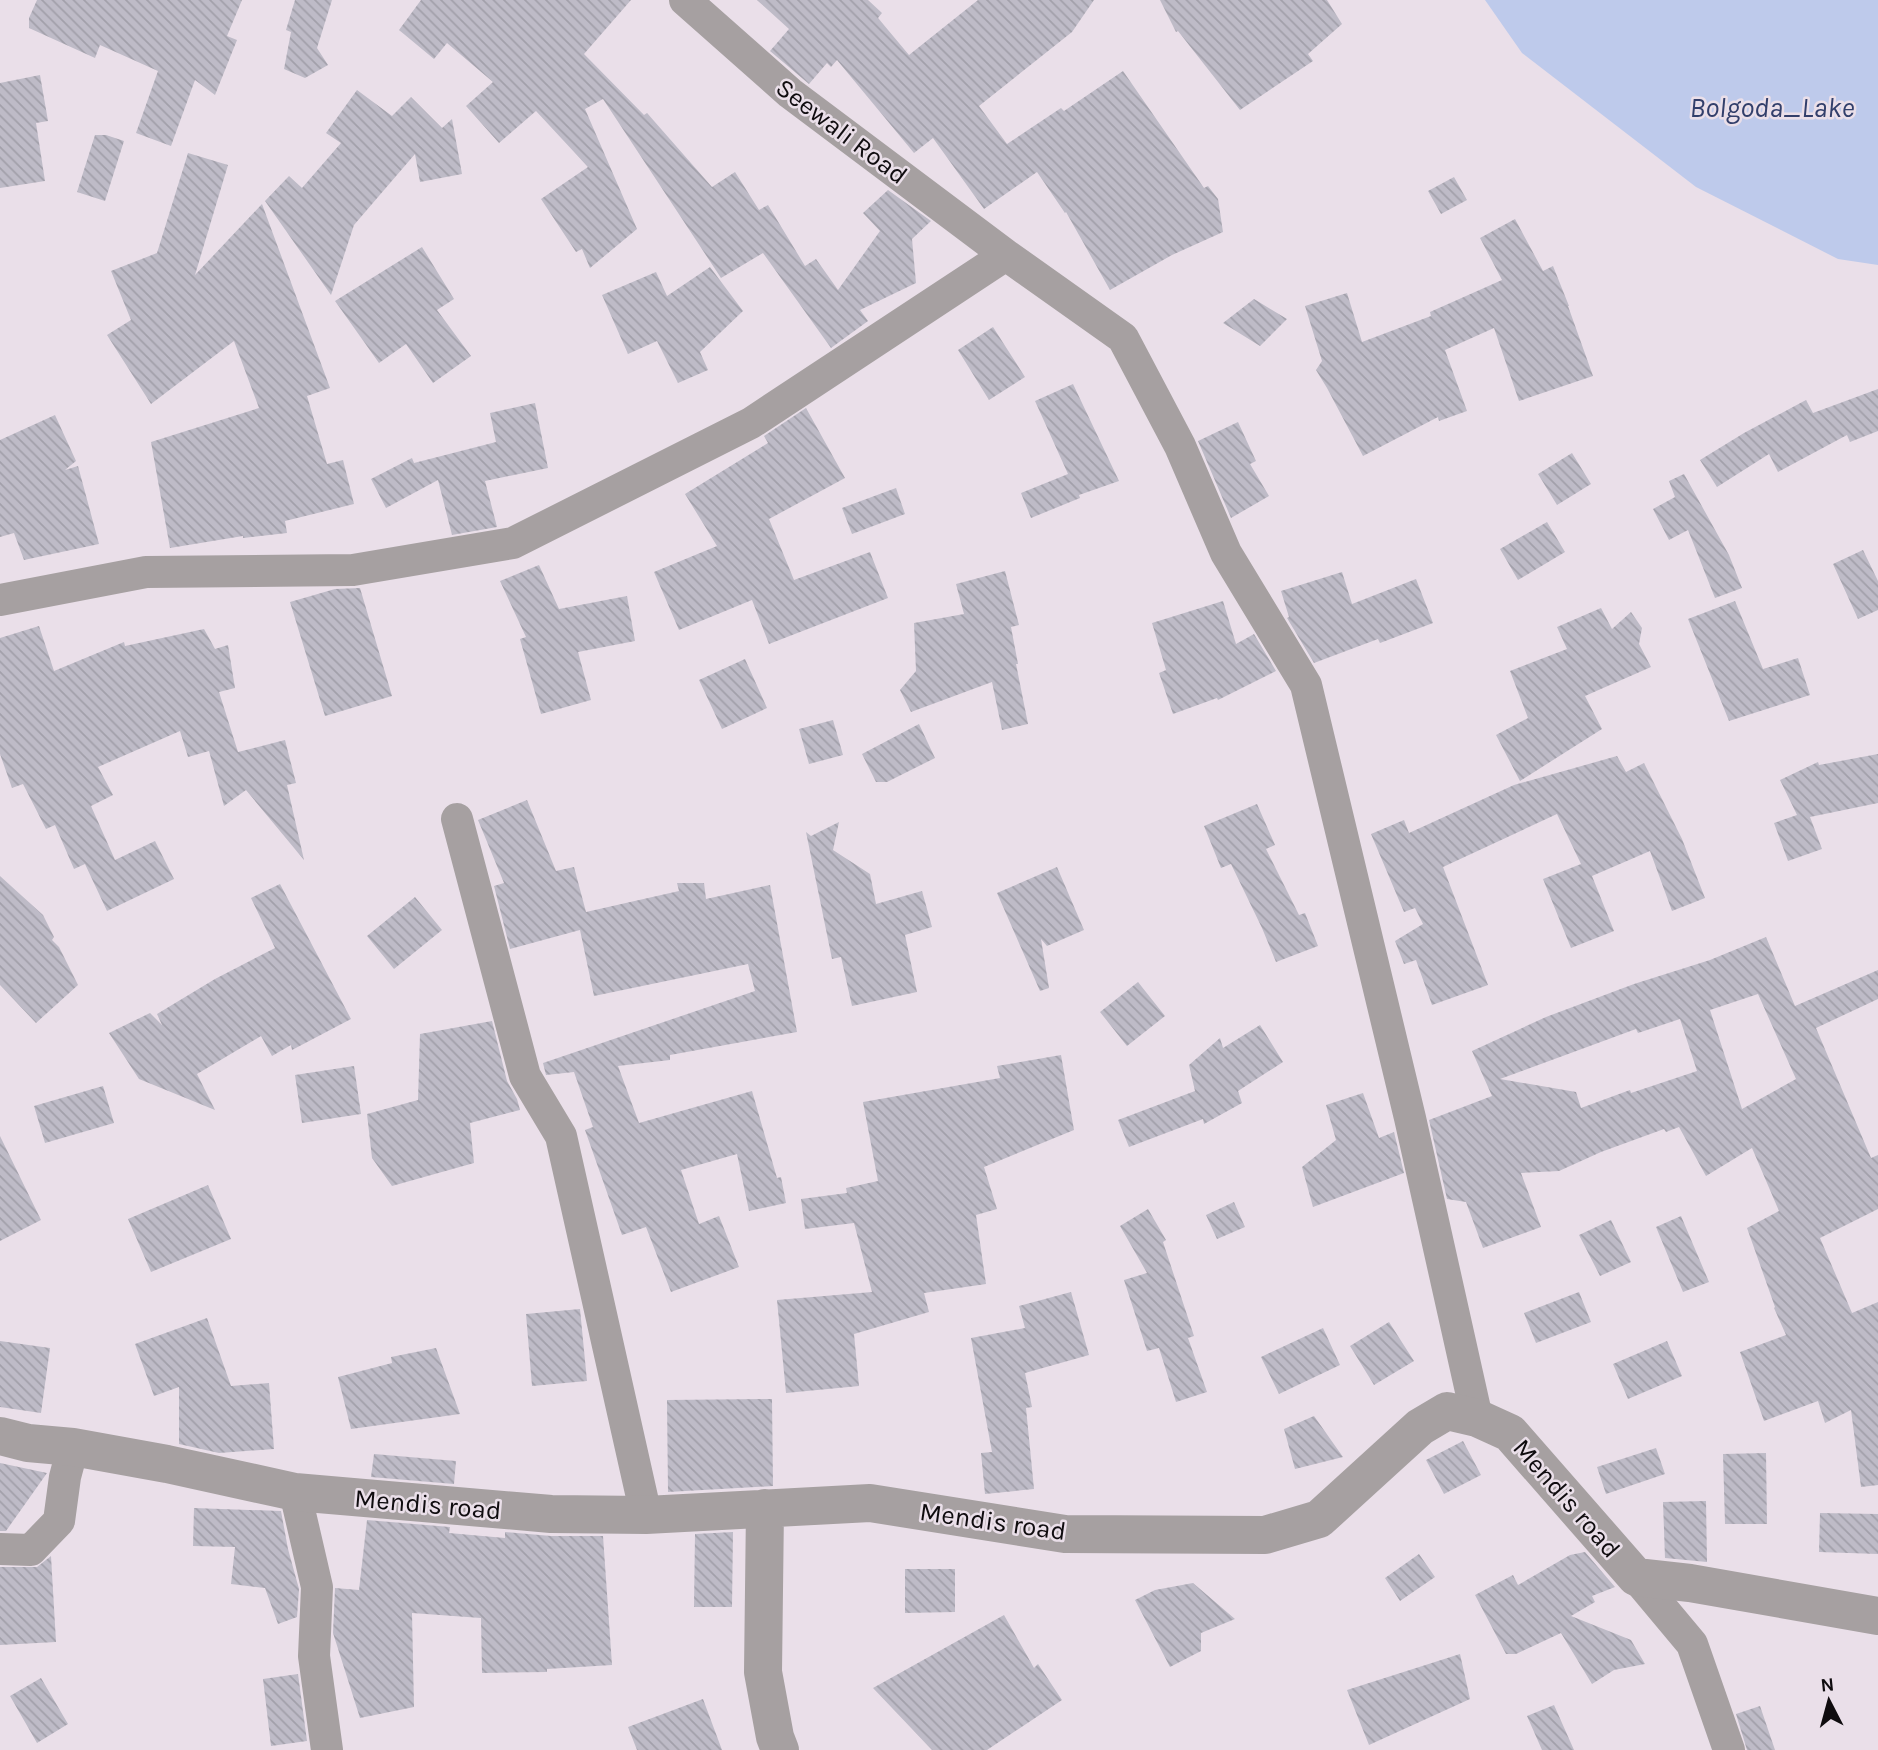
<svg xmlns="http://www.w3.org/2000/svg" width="1878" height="1750" font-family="Karla,sans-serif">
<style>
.water{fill:#becaeb}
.building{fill:url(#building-back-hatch);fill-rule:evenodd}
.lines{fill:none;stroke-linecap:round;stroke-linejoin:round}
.minor{stroke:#a6a0a1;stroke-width:32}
.tertiary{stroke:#a6a0a1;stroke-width:38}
.labels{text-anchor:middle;stroke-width:5;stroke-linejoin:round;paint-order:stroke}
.street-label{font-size:26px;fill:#0f0c0f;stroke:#eadfe9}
.water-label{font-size:28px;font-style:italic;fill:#323f6b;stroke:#eadfe9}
</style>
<defs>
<pattern id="building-back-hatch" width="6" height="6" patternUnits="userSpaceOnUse" patternTransform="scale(1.75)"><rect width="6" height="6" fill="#bebbc7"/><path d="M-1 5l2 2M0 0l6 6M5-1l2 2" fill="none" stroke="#a2a0aa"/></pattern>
</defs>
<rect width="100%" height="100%" fill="#eadfe9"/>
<path class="water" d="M1485,0H1878V265L1838,259L1696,187L1522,53Z"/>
<path class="building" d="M37,0H242L227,36L237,40L215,95L195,80L171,146L136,133L158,71L100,45L95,58L29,28V18Z
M295,0H332L317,48L328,65L305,78L284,69L291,32L286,30Z
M421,0H631L584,54L644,115L647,113L712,187L735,172L759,210L768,205L805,266L816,259L838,290L880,231L863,213L888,190L931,221L912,239L916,283L860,310L868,321L831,348L763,253L721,278L603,99L585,109L637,229L590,268L582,249L576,252L541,199L588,167L536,111L499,143L466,106L493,82L447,43L434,59L399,30Z
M757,0H868L882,13L878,18L909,55L978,0H1094L1072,32L979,106L1007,144L1061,108L1064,111L1123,71L1204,188L1208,186L1218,199L1223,232L1172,255L1110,290L1066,212L1065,213L1037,172L984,209L933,138L914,153L837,60L831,67L827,63L809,84L770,51L789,29Z
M1160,0H1327L1342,24L1308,54L1313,61L1240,110L1178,31L1176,32Z
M40,75L48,121L36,123L45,181L0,188V83Z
M357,90L392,116L411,97L442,128L452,119L462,174L420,182L415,154L354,225L331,295L265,201L289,176L302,188L341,143L326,133Z
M95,135H106L124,141L105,201L77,192Z
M188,153L228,165L195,275L262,204L330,388L307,396L327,464L343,460L354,504L285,521L287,533L243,538V536L170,548L151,442L259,408L234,341L151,404L107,335L131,320L111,271L157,253Z
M1454,177L1467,200L1441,214L1428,191Z
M1515,219L1543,271L1553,266L1569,306H1568L1593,376L1519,401L1494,328L1445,350L1467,411L1439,421L1438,417L1363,456L1327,388L1316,370L1322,361L1305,306L1347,293L1362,342L1431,316L1430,312L1502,280L1480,238Z
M422,247L454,299L437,310L471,356L433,383L406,344L379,363L335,301Z
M710,267L743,311L700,352L708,370L678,383L657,341L628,354L602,295L656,272L667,296Z
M1254,299L1287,319L1260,346L1223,323Z
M993,327L1025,377L989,400L958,350Z
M1073,384L1119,481L1079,495L1080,498L1031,518L1021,493L1068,474L1035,401Z
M1878,389V431L1850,442L1847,435L1778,472L1769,454L1717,487L1700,460L1744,433L1806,400L1813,413Z
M535,403L548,468L485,481L497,527L452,535L438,480L386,508L371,479L412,458L414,463L496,442L490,413Z
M806,408L845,478L769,519L794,580L870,552L888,598L769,644L752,600L679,630L654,572L717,546L685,494L768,443L764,436Z
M55,415L76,461L65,470L78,466L99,544L24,560L14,533L0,537V440Z
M1238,422L1256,461L1250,464L1269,496L1231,518L1198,441Z
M1572,453L1591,484L1557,505L1538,474Z
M1684,474L1729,555L1742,588L1715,598L1688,530L1669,540L1653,509L1675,497L1669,481Z
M896,488L905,514L852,534L842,508Z
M1547,522L1565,552L1518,580L1500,549Z
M1863,550L1878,581V610L1858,619L1833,564Z
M539,565L559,609L627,596L635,641L578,652L591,700L541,714L520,639L526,637L500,581Z
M1005,571L1019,625L1011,627L1018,664H1016L1028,724L1002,730L992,682L911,712L900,690L916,671L914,623L964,614L956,584Z
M1342,572L1352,604L1416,579L1433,623L1380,643L1378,639L1314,663L1287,618L1289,617L1281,591Z
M360,588L392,696L325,716L290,602L335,589Z
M1223,601L1236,644L1254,634L1276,671L1218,700L1217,698L1173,714L1159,673L1166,670L1152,623Z
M1735,601L1763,669L1798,658L1810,695L1729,721L1688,619Z
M1601,608L1612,629L1631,612L1642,628L1639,644L1651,667L1585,696L1602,729L1520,781L1496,735L1528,718L1510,671L1567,649L1557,627Z
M39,626L54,671L124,642L125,646L204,629L215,649L228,645L235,688L219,692L238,752L285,740L296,783L287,785L304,860L246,790L224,806L209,751L188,757L180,731L98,767L113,795L91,806L115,860L155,841L174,879L107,911L85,864L74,869L55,825L46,829L23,784L12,788L0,754V638Z
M745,659L767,708L722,729L699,680Z
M833,720L843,755L809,764L799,729Z
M919,724L935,758L887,782H876L862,754Z
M1878,754V803L1810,817L1822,849L1788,861L1774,823L1797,815L1780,780L1818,762L1819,765Z
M1617,756L1626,772L1644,763L1682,839L1705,898L1672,911L1650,851L1592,876L1614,931L1571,948L1543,879L1581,864L1557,814L1443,867L1488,985L1432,1005L1416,960L1404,964L1395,941L1423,924L1415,908L1404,912L1371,834L1404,820L1409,833L1514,785Z
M527,800L556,871L574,867L586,912L679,891L677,883H704L706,899L770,885L797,1032L670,1055V1060L618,1066L639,1123L752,1091L777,1178L781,1177L786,1203L749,1211L737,1154L681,1170L699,1224L719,1216L739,1267L671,1292L646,1227L622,1235L585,1130L593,1127L574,1072L546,1075L543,1063L755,991L748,964L594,996L580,930L510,949L494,886L504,883L478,820Z
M1257,804L1275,845L1266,849L1299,915L1305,913L1318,946L1276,962L1262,928L1231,864L1221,868L1204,826Z
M839,822L833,850L870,874L876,904L922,891L932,927L905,935L917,992L852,1006L841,957L832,959L806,832L811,836Z
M1057,867L1084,930L1047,946L1041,939L1049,988L1040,991L997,893Z
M0,876L43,915L54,937L52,940L59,947L78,985L36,1023L0,985Z
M280,884L351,1019L292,1050L291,1045L272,1056L261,1036L197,1074L215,1110L139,1079L109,1033L150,1013L162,1025L157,1014L215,979L275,948L251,898Z
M415,897L442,930L394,969L367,936Z
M1766,937L1795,1006L1878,970V999L1816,1028L1871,1158L1878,1155V1209L1820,1238L1852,1313L1878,1302V1485L1861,1487L1851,1410L1825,1423L1818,1401L1764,1421L1740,1352L1786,1335L1774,1308L1775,1307L1747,1228L1779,1211L1752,1148L1706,1176L1679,1127L1666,1132L1664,1129L1601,1152L1559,1171L1521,1173L1541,1227L1483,1248L1466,1202L1447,1199L1429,1120L1492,1096L1472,1051L1546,1017L1634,984L1710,960ZM1758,994L1796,1079L1742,1109L1710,1010ZM1680,1019L1697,1071L1631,1093L1630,1090L1581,1108L1576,1092L1500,1079L1636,1029L1638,1033Z
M1138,982L1165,1016L1127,1046L1100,1012Z
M492,1021L507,1081L517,1099L520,1110L470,1123L474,1163L392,1186L372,1158L367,1114L418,1100L420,1034Z
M1260,1025L1283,1062L1238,1091L1242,1103L1204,1124L1203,1119L1129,1147L1118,1120L1195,1091L1189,1065L1220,1038L1223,1048Z
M1061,1055L1074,1130L984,1167L997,1209L976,1215L986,1284L924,1293L929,1312L854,1334L859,1386L786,1393L777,1300L872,1292L854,1223L805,1229L801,1199L847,1193L846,1188L878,1181L863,1102L1000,1078L997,1066Z
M354,1066L361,1114L302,1123L295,1075Z
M103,1086L114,1123L45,1143L34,1106Z
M1363,1093L1379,1138L1394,1132L1404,1173L1313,1207L1302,1167L1336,1140L1326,1105Z
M0,1136L41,1220L0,1241Z
M208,1185L231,1239L151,1272L128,1219Z
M1234,1202L1245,1227L1217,1239L1206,1215Z
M1148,1209L1166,1240L1163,1242L1194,1336L1188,1338L1207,1392L1176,1402L1159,1348L1147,1351L1124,1280L1147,1273L1120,1226Z
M1681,1216L1709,1282L1683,1292L1656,1227Z
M1611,1220L1631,1262L1600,1276L1579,1235Z
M1071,1292L1089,1355L1025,1373L1032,1407L1026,1408L1034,1489L985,1494L981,1453L992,1452L971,1338L1025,1328L1019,1306Z
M1579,1292L1591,1322L1536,1343L1524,1313Z
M580,1309L587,1381L532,1386L526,1314Z
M207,1318L231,1386L269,1383L274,1449L219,1453L179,1444V1387L154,1396L135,1344Z
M1389,1322L1414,1361L1374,1385L1350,1346Z
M1323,1328L1340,1365L1279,1394L1261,1357Z
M0,1341L50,1348L41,1413L0,1407Z
M1667,1341L1682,1376L1628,1399L1613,1364Z
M436,1348L460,1414L351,1429L338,1377L392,1363L391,1357Z
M772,1399L773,1486L668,1492L667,1400Z
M1314,1416L1343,1457L1295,1469L1284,1429Z
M1463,1441L1481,1475L1444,1494L1426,1460Z
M1656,1448L1665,1474L1606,1494L1597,1467Z
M1766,1453L1767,1524H1725L1723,1454Z
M374,1454L456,1461L454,1484L371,1477Z
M0,1463L47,1473L6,1531H0Z
M1706,1501L1707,1562L1665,1558L1663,1502Z
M194,1508L281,1511L288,1549L299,1589L297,1617L278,1624L265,1588L231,1584L235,1547L193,1546Z
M1820,1513L1878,1514V1554L1819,1552Z
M367,1520L450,1527L449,1533L505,1538V1532L551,1536H603L612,1665L547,1669V1672L482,1673L481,1618L412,1613L414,1707L360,1718L333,1633L335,1588L359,1590Z
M733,1532L732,1607H694L695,1534Z
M1585,1552L1615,1587L1592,1596L1595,1602L1571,1616L1631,1640L1645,1664L1614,1670L1592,1684L1561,1633L1516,1654H1506L1475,1595L1513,1575L1518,1585L1570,1555Z
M1419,1554L1435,1577L1400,1601L1385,1578Z
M51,1556L56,1642L0,1645V1567H37Z
M905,1569H955V1612L905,1613Z
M1193,1583L1235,1619L1201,1633V1651L1170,1667L1135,1600L1155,1590Z
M1004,1615L1034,1668L1038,1664L1062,1700L987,1750H932L873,1688Z
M1460,1654L1470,1699L1369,1745L1347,1690Z
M298,1674L307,1741L271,1746L263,1679Z
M41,1678L68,1724L37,1743L10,1696Z
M703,1699L722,1750H637L628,1727Z
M1554,1705L1574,1750H1542L1527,1716Z
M1760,1706L1775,1750H1747L1736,1714Z"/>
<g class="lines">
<path class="minor" d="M685,0L790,93L1006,255
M0,600L146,572L353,570L513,543L751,423L1006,255L1123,338L1180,446L1226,553L1306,685L1410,1118L1477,1418
M457,819L525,1076L561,1136L646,1515
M295,1492L317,1587L314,1656L327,1750
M0,1549L31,1550L59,1521L65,1477L73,1447
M1636,1577L1692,1644L1729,1750"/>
<path class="tertiary" d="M0,1436L28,1443L73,1447L167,1464L295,1492L551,1514L646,1515L870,1503L1065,1534L1265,1535L1319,1519L1420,1427L1447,1411L1477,1418L1510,1433L1636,1577L1690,1583L1878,1616
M765,1508L763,1672L775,1737L780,1750"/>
</g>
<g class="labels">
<g class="street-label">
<text transform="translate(842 131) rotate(37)" y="9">Seewali Road</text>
<text transform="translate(1567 1498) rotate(49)" y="9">Mendis road</text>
<text transform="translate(428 1504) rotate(5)" y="9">Mendis road</text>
<text transform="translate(993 1521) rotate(8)" y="9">Mendis road</text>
</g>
<g class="water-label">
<text x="1772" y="117">Bolgoda_Lake</text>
</g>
</g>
<g transform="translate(1829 1701) rotate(354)" stroke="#eadfe9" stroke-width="5" paint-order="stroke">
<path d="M0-5L12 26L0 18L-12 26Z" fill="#0f0c0f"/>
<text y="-10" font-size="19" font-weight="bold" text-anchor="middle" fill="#0f0c0f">N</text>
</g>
</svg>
